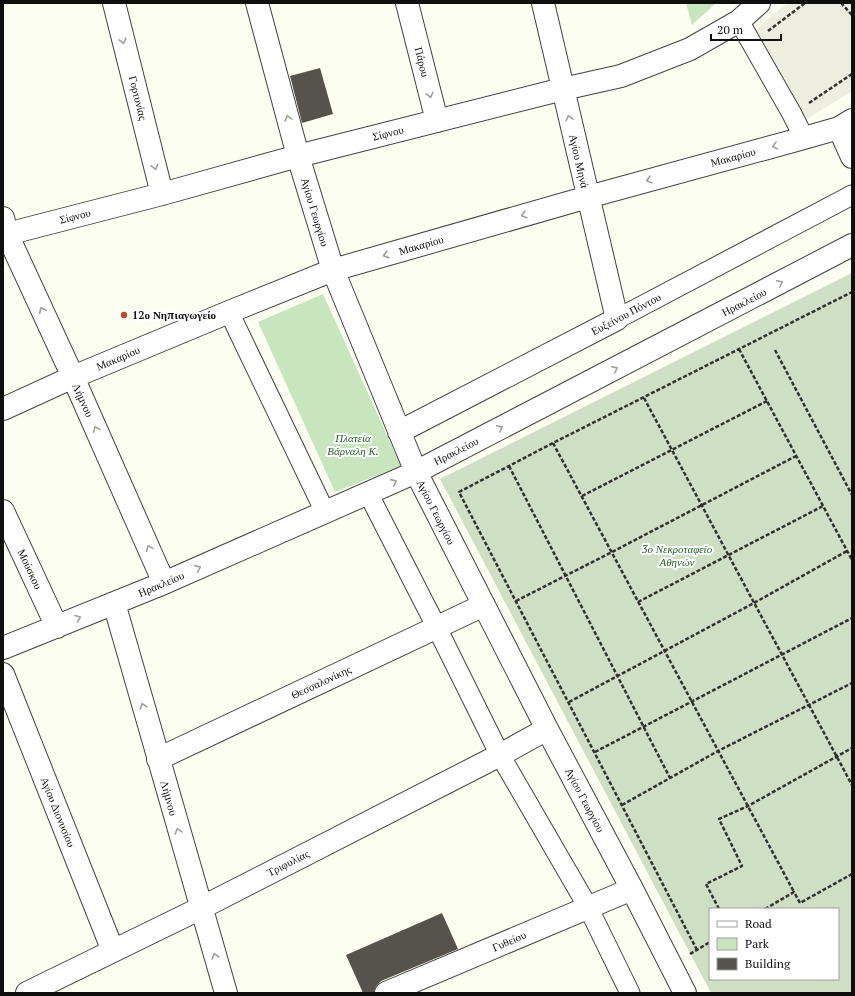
<svg xmlns="http://www.w3.org/2000/svg" width="855" height="996" font-family="'PT Serif',serif">
<style>
.green{fill:#c8e6be}
.cemetery{fill:#cfdfc4;fill-rule:evenodd}
.plaza{fill:#eeeee0}
.building{fill:#56534c}
.lines{fill:none;stroke-linecap:round;stroke-linejoin:round}
.pedestrian-casing{stroke:#424242;stroke-width:21}
.minor-casing{stroke:#424242;stroke-width:24}
.path{stroke:#313131;stroke-width:2.5;stroke-dasharray:4 2;stroke-linecap:butt}
.pedestrian{stroke:#fff;stroke-width:19}
.minor{stroke:#fff;stroke-width:22}
.oneway{stroke:#9f9f9f}
.poi-dot{fill:#b34d33;stroke:#fff;stroke-width:1.5}
.labels{text-anchor:middle;stroke-width:4;stroke-linejoin:round;paint-order:stroke}
.street-label{font-size:11px;fill:#0f0f0f;stroke:#fff}
.poi-label{font-size:11px;font-weight:bold;fill:#0f0f0f;stroke:#fff;text-anchor:start}
.park-label{font-size:11px;font-style:italic;fill:#256127;stroke:#fff}
</style>
<rect width="100%" height="100%" fill="#fdfef2"/>
<path class="green" d="M686,3H716L692,25Z
M323,294L401,466L335,492L258,322Z"/>
<path class="cemetery" d="M852,273V993H711L440,479ZM710,909H838V979H710Z"/>
<path class="plaza" d="M787,3H852V91L802,122L750,35Z"/>
<path class="building" d="M320,68L333,114L302,123L290,76Z
M442,913L458,949L381,981L376,986L374,992L363,993L346,955Z"/>
<g class="lines">
<g class="pedestrian-casing">
<path id="pedestrian" d="M739,21L792,114L804,138
M229,312L325,512
M617,319L852,195
M368,493L437,628L500,755L588,907L630,993"/>
</g>
<g class="minor-casing">
<path id="minor" d="M114,3L162,194
M257,3L298,156L333,270L416,472L547,729L632,889L685,993
M407,3L437,121
M839,128L852,157
M3,218L7,234L73,377L164,583
M3,235L162,194L298,156L563,89L621,76L690,49L739,21L759,3
M3,409L73,377L229,312L333,270L588,197L804,138L839,128L852,120
M399,432L617,319L543,3
M3,511L57,627
M114,603L226,993
M3,648L164,583L416,472L852,245
M3,674L113,951
M158,759L484,605
M27,993L201,908L500,755L547,729
M386,993L632,889"/>
</g>
<path class="path" d="M841,3L852,15
M768,31L805,3
M809,103L852,74
M739,349L852,560
M775,350L852,495
M644,398L852,785
M553,443L794,892
M509,466L670,778
M582,496L767,401
M516,601L612,552L796,456
M638,602L823,506
M569,702L754,603L847,551
M595,752L852,618
M622,805L718,751L852,683
M719,909L706,884L742,866L719,819L748,806L852,748
M765,909L794,892L800,903L852,874
M697,950L459,492L553,443L852,292
M690,954L710,942"/>
<use href="#pedestrian" class="pedestrian"/>
<use href="#minor" class="minor"/>
</g>
<defs><path id="oneway-chevron" d="M-2-3.5L2.5 0L-2 3.5" fill="none" stroke-width="1.6" stroke-linecap="round" stroke-linejoin="round"/></defs>
<g class="oneway">
<use href="#oneway-chevron" transform="translate(123 41) rotate(76)"/>
<use href="#oneway-chevron" transform="translate(430 95) rotate(76)"/>
<use href="#oneway-chevron" transform="translate(288 118) rotate(-105)"/>
<use href="#oneway-chevron" transform="translate(569 118) rotate(-103)"/>
<use href="#oneway-chevron" transform="translate(775 146) rotate(165)"/>
<use href="#oneway-chevron" transform="translate(155 167) rotate(76)"/>
<use href="#oneway-chevron" transform="translate(649 180) rotate(165)"/>
<use href="#oneway-chevron" transform="translate(524 215) rotate(164)"/>
<use href="#oneway-chevron" transform="translate(386 255) rotate(164)"/>
<use href="#oneway-chevron" transform="translate(780 283) rotate(-27)"/>
<use href="#oneway-chevron" transform="translate(42 310) rotate(-115)"/>
<use href="#oneway-chevron" transform="translate(615 369) rotate(-27)"/>
<use href="#oneway-chevron" transform="translate(500 428) rotate(-27)"/>
<use href="#oneway-chevron" transform="translate(96 429) rotate(-114)"/>
<use href="#oneway-chevron" transform="translate(394 482) rotate(-24)"/>
<use href="#oneway-chevron" transform="translate(149 548) rotate(-114)"/>
<use href="#oneway-chevron" transform="translate(198 568) rotate(-24)"/>
<use href="#oneway-chevron" transform="translate(78 618) rotate(-22)"/>
<use href="#oneway-chevron" transform="translate(143 706) rotate(-106)"/>
<use href="#oneway-chevron" transform="translate(178 831) rotate(-106)"/>
<use href="#oneway-chevron" transform="translate(215 956) rotate(-106)"/>
</g>
<circle class="poi-dot" cx="124" cy="315" r="4"/>
<g class="labels">
<g class="street-label">
<text transform="translate(422 62) rotate(76)" y="4">Πάρου</text>
<text transform="translate(138 98) rotate(76)" y="4">Γορτυνίας</text>
<text transform="translate(388 133) rotate(-14)" y="4">Σίφνου</text>
<text transform="translate(733 157) rotate(-15)" y="4">Μακαρίου</text>
<text transform="translate(579 161) rotate(77)" y="4">Αγίου Μηνά</text>
<text transform="translate(315 212) rotate(73)" y="4">Αγίου Γεωργίου</text>
<text transform="translate(75 216) rotate(-14)" y="4">Σίφνου</text>
<text transform="translate(421 245) rotate(-16)" y="4">Μακαρίου</text>
<text transform="translate(744 302) rotate(-27)" y="4">Ηρακλείου</text>
<text transform="translate(626 314) rotate(-28)" y="4">Ευξείνου Πόντου</text>
<text transform="translate(118 358) rotate(-23)" y="4">Μακαρίου</text>
<text transform="translate(83 400) rotate(66)" y="4">Λήμνου</text>
<text transform="translate(456 451) rotate(-27)" y="4">Ηρακλείου</text>
<text transform="translate(436 512) rotate(63)" y="4">Αγίου Γεωργίου</text>
<text transform="translate(30 569) rotate(65)" y="4">Μούσκου</text>
<text transform="translate(161 584) rotate(-23)" y="4">Ηρακλείου</text>
<text transform="translate(321 682) rotate(-25)" y="4">Θεσσαλονίκης</text>
<text transform="translate(169 798) rotate(74)" y="4">Λήμνου</text>
<text transform="translate(585 800) rotate(62)" y="4">Αγίου Γεωργίου</text>
<text transform="translate(58 812) rotate(68)" y="4">Αγίου Διονυσίου</text>
<text transform="translate(288 863) rotate(-27)" y="4">Τριφυλίας</text>
<text transform="translate(509 941) rotate(-23)" y="4">Γυθείου</text>
</g>
<g class="poi-label">
<text x="132" y="319">12ο Νηπιαγωγείο</text>
</g>
<g class="park-label">
<text x="353" y="442">Πλατεία<tspan x="353" dy="13">Βάρναλη Κ.</tspan></text>
<text x="677" y="553">3ο Νεκροταφείο<tspan x="677" dy="13">Αθηνών</tspan></text>
</g>
</g>
<rect width="855" height="996" fill="none" stroke="#0f0f0f" stroke-width="8"/>
<rect x="709" y="908" width="130" height="72" fill="#ffffff" stroke="#9f9f9f"/>
<rect x="717" y="921" width="20" height="6" fill="#ffffff" stroke="#9f9f9f"/>
<text x="745" y="928" font-size="12" fill="#0f0f0f">Road</text>
<rect x="717" y="938" width="20" height="12" fill="#c8e6be" stroke="#9f9f9f"/>
<text x="745" y="948" font-size="12" fill="#0f0f0f">Park</text>
<rect x="717" y="958" width="20" height="12" fill="#56534c" stroke="#9f9f9f"/>
<text x="745" y="968" font-size="12" fill="#0f0f0f">Building</text>
<path d="M711 34v6h70v-6" fill="none" stroke="#0f0f0f" stroke-width="2"/>
<text x="717" y="34" font-size="12" fill="#0f0f0f" stroke="#ffffff" stroke-width="3" paint-order="stroke">20 m</text>
</svg>
